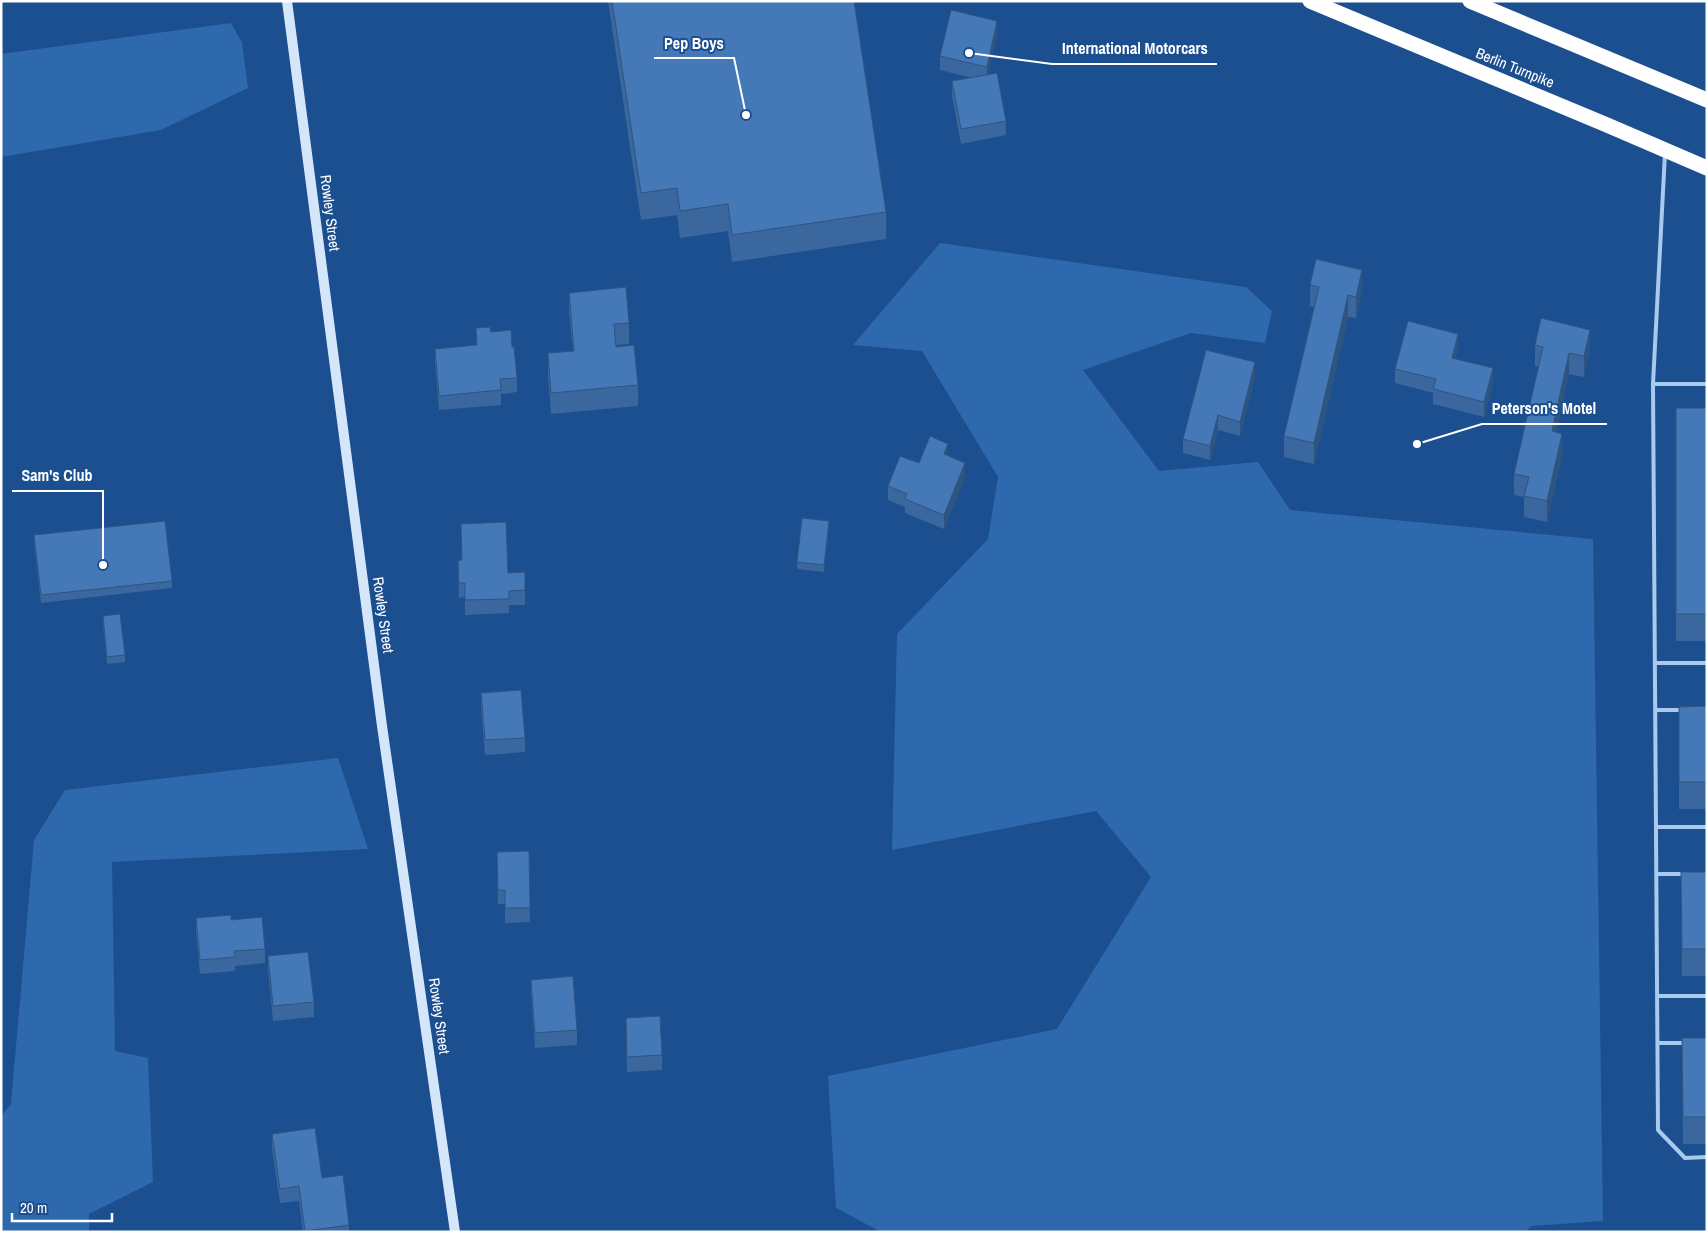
<svg xmlns="http://www.w3.org/2000/svg" width="1708" height="1233" font-family="'Archivo Narrow',sans-serif">
<style>
.green{fill:#2e69ad}
.lines{fill:none;stroke-linecap:round;stroke-linejoin:round}
.lane{stroke:#a9c9ee;stroke-width:4}
.secondary{stroke:#d6e6fa;stroke-width:10}
.highway{stroke:#fff;stroke-width:15}
.wall{fill:#3a679d}
.shaded-wall{fill:#305480}
.building{fill:#4478b7;stroke:#305480}
.labels{text-anchor:middle;stroke-width:4;stroke-linejoin:round;paint-order:stroke}
.street-label{font-size:15px;fill:#fff;stroke:#1b4f8f}
.leader{fill:none;stroke:#fff;stroke-width:2}
.callout-dot{fill:#fff;stroke:#1b4f8f;stroke-width:2}
.callout-label{font-size:16px;text-anchor:middle;font-weight:bold;fill:#fff;stroke:#1b4f8f;stroke-width:4;stroke-linejoin:round;paint-order:stroke}
</style>
<rect width="100%" height="100%" fill="#1b4f8f"/>
<path class="green" d="M231,23L242,43L248,88L161,130L1,157V54Z
M940,243L1246,287L1272,311L1265,343L1191,333L1083,370L1159,471L1258,462L1290,510L1593,539L1603,1221L1531,1226L1526,1232H881L836,1208L828,1076L1057,1029L1151,877L1096,811L892,850L897,634L988,539L998,477L922,351L853,345Z
M338,758L368,849L112,862L115,1051L148,1058L153,1182L89,1214V1232H1V1116L11,1104L34,840L65,790Z"/>
<g class="lines">
<path class="lane" d="M1653,384L1665,153
M1707,384H1653L1658,1130L1685,1158L1707,1157
M1656,663H1707
M1656,710H1682
M1657,827H1707
M1657,874H1685
M1658,996H1707
M1658,1043H1686"/>
<path class="secondary" d="M287,1L382,726L455,1232"/>
<path class="highway" d="M1310,1L1607,125L1707,168
M1470,1L1707,100"/>
</g>
<path class="wall" d="M608,1H854L886,212V239L732,262L728,231L680,238L677,215L641,220Z
M997,35L988,75L1006,121V135L961,144L952,96V81L972,78L940,70V56Z
M1310,285L1362,291L1356,318L1348,317L1314,464L1284,457V436L1314,307L1310,306Z
M569,293L629,323V344L616,345V347L638,385V406L551,414L548,374V353L573,351L569,314Z
M476,328L491,332L517,378V392L501,394V405L439,410L435,363V349L476,345Z
M1535,345L1590,351L1584,377L1569,374L1556,432L1562,455L1547,522L1524,517V497L1514,495V474L1539,367L1535,366Z
M1458,348L1455,358L1493,382L1484,417L1433,404V393L1395,383V369Z
M1255,377L1240,436L1218,430L1210,460L1183,453V439Z
M1676,408H1707V641H1676Z
M948,456L965,477L944,529L905,513V507L888,500V486L919,463Z
M461,524L525,590V605H509V613L465,615V597L459,598L458,575V561L462,560Z
M829,529L824,572L797,569V562Z
M34,535L172,581V588L41,603L34,543Z
M103,616L125,655V662L107,664L103,624Z
M481,693L525,738V752L485,755L481,707Z
M1707,706V809H1679V707Z
M529,851L530,922L505,923V904H498L497,866Z
M1681,872H1707V976H1682Z
M196,918L231,920L265,949V963L235,966V971L200,974L196,932Z
M268,956L314,1002V1017L273,1021L268,970Z
M531,980L577,1030V1045L535,1048L531,994Z
M626,1018L662,1055V1070L627,1072Z
M1682,1038H1707V1144H1683Z
M272,1134L349,1225V1232H303L299,1201L280,1203L272,1149Z"/>
<path class="shaded-wall" d="M997,21V35L987,81V67Z
M1362,270V291L1356,318V297Z
M1348,295V317L1314,464V443Z
M1590,330V351L1584,377V356Z
M1458,334V348L1452,372V358Z
M1569,353V374L1552,452V431Z
M1255,362V377L1240,436V422Z
M1493,368V382L1484,417V402Z
M1218,415V430L1210,460V446Z
M1562,434V455L1547,522V501Z
M948,444V458L944,454Z
M965,463V477L944,529V515Z
M829,521V529L824,572V565Z"/>
<path class="building" d="M612,1H854L886,212L732,235L728,204L680,211L677,188L641,193Z
M951,10L997,21L987,67L940,56Z
M997,73L1006,121L961,129L952,81Z
M1316,259L1362,270L1356,297L1348,295L1314,443L1284,436L1319,287L1310,285Z
M626,287L629,323L614,324L616,347L634,345L638,385L551,393L548,353L574,351L569,293Z
M1541,318L1590,330L1584,356L1569,353L1552,431L1562,434L1547,501L1524,496L1529,477L1514,474L1543,347L1535,345Z
M1408,321L1458,334L1452,358L1493,368L1484,402L1433,389L1436,379L1395,369Z
M490,327L491,332L511,330L512,347H514L517,378L500,379L501,390L439,396L435,349L477,345L476,328Z
M1206,350L1255,362L1240,422L1218,415L1210,446L1183,439Z
M1676,408H1707V614H1676Z
M930,436L948,444L944,454L965,463L944,515L905,499L907,494L888,486L900,456L919,463Z
M802,518L829,521L824,565L797,562Z
M165,521L172,581L41,595L34,535Z
M506,522L508,573L525,572V590L509,591V599L465,600V583H459L458,561L462,560L461,524Z
M120,614L125,655L107,657L103,616Z
M521,690L525,738L485,740L481,693Z
M1707,706V782H1679V707Z
M529,851L530,908H505V890H498L497,852Z
M1681,872H1707V949H1682Z
M231,915V920L262,917L265,949L234,951L235,957L200,960L196,918Z
M308,952L314,1002L273,1006L268,956Z
M573,976L577,1030L535,1033L531,980Z
M660,1016L662,1055L627,1057L626,1018Z
M1682,1038H1707V1117H1683Z
M315,1128L322,1178L343,1175L349,1225L305,1231L299,1186L280,1189L272,1134Z"/>
<g class="labels">
<g class="street-label">
<text transform="translate(1515 68) rotate(22)" y="5">Berlin Turnpike</text>
<text transform="translate(330 213) rotate(83)" y="5">Rowley Street</text>
<text transform="translate(383 615) rotate(82)" y="5">Rowley Street</text>
<text transform="translate(439 1016) rotate(82)" y="5">Rowley Street</text>
</g>
</g>
<path class="leader" d="M746 115L734 58H654M969 53L1052 64H1217M1417 444L1482 424H1607M103 565L103 491H12"/>
<g class="callout-dot">
<circle cx="746" cy="115" r="5"/>
<circle cx="969" cy="53" r="5"/>
<circle cx="1417" cy="444" r="5"/>
<circle cx="103" cy="565" r="5"/>
</g>
<g class="callout-label">
<text x="694" y="49">Pep Boys</text>
<text x="1135" y="54">International Motorcars</text>
<text x="1544" y="414">Peterson's Motel</text>
<text x="57" y="481">Sam's Club</text>
</g>
<rect width="1708" height="1233" fill="none" stroke="#ffffff" stroke-width="5"/>
<path d="M12 1213v8h100v-8" fill="none" stroke="#ffffff" stroke-width="2.5"/>
<text x="20" y="1213" font-size="15" fill="#ffffff" stroke="#1b4f8f" stroke-width="4" paint-order="stroke">20 m</text>
</svg>
